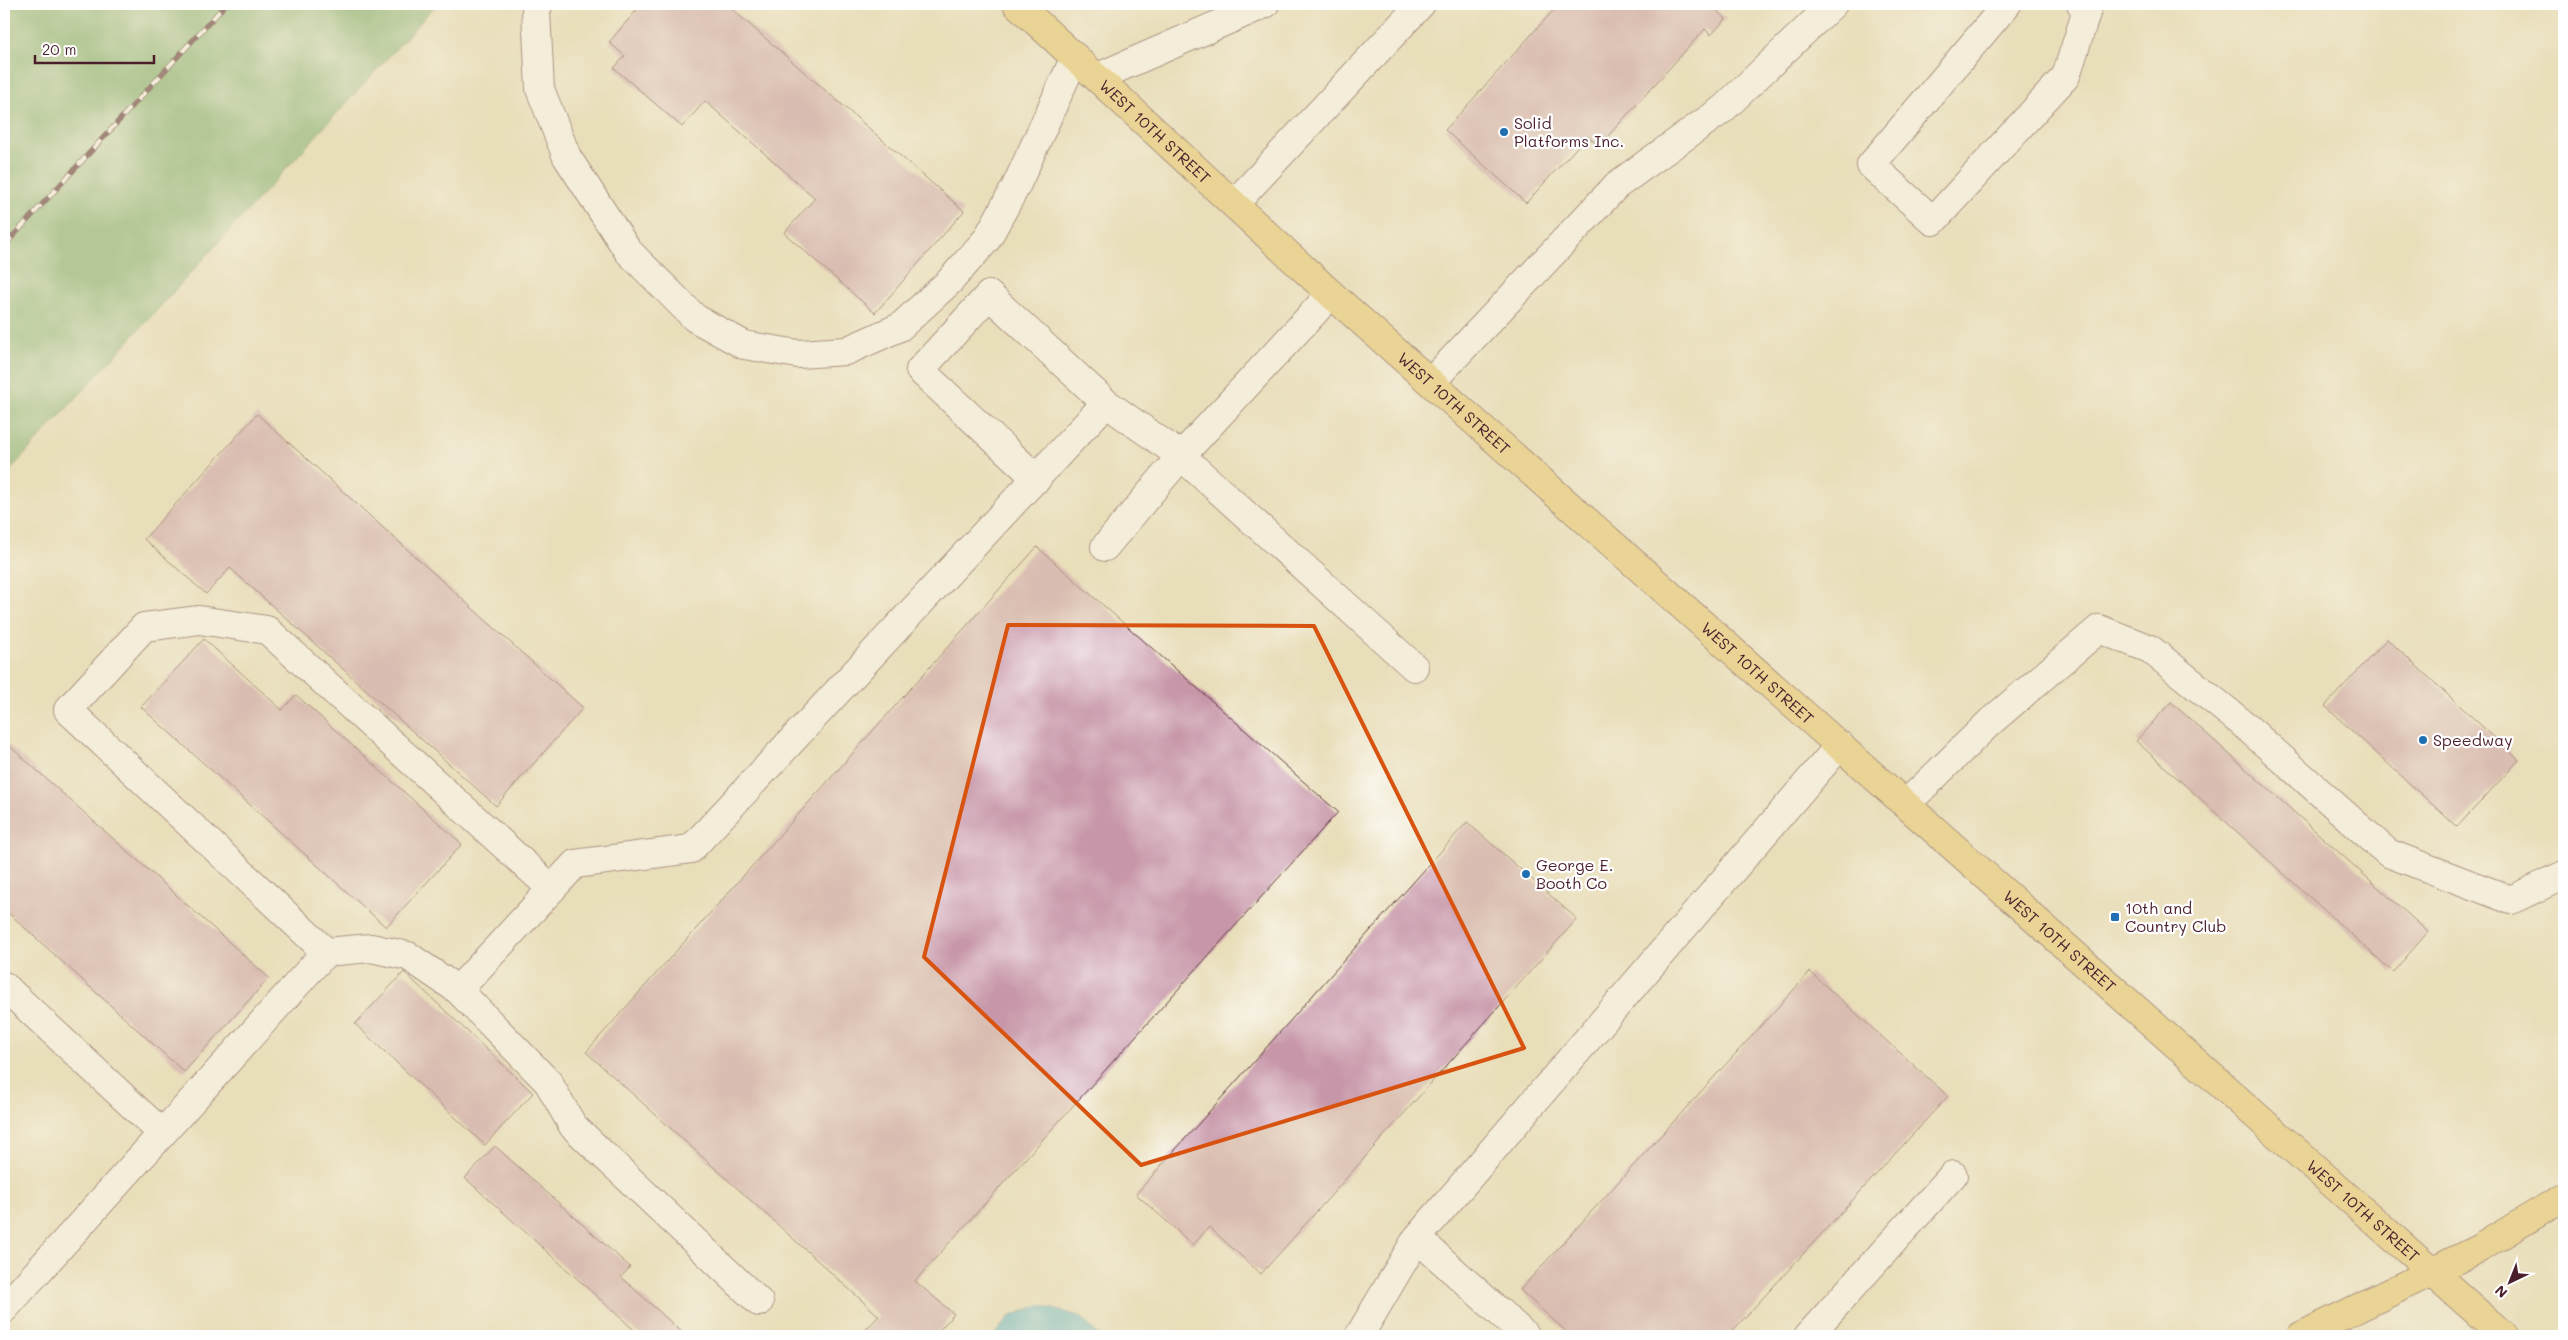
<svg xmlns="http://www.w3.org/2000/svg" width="2568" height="1340" font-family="Mali,sans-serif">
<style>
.forest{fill:#73ac6a;stroke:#5e664a}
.water{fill:#46adc6;stroke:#486678}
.building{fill:#c796a8}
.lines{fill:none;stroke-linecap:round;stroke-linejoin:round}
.minor-casing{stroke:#623c40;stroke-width:30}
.major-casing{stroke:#623c40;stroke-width:30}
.minor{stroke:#fff;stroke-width:28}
.major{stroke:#eac769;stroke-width:28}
.rail-casing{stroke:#4a1f2b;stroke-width:5.5}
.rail{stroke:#fff;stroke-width:4;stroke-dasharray:11;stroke-linecap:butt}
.marked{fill:none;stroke:#d8530f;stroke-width:4;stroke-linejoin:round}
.poi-dot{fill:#1f6fb2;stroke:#fff;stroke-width:2}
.labels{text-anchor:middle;stroke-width:4.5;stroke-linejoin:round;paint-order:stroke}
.poi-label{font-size:16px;fill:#4a1f2b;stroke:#fff;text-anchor:start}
.street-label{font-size:16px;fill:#4a1f2b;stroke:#fff}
</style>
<rect width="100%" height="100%" fill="#fff"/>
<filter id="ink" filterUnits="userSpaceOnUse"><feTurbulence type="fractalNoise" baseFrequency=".02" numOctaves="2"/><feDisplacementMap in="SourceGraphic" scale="10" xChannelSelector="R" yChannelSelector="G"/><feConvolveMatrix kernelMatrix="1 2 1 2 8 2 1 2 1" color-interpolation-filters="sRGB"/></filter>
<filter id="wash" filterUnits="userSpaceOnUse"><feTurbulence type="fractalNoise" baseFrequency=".0096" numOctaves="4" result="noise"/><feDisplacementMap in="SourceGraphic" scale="20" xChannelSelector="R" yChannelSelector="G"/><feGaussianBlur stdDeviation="1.12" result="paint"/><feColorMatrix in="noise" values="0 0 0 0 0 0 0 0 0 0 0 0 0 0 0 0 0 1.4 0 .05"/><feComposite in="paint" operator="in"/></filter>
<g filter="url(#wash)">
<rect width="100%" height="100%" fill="#e9deba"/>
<path class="forest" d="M4,4H437L4,477Z"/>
<path class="water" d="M1039,1305L1079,1316L1100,1336H993L1009,1317Z"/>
<g id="blocks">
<path class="building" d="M642,4H726L964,211L875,313L784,233L815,198L705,101L682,127L614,68L625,56L609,42Z
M1559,4H1710L1726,19L1711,35L1705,29L1599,146L1587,136L1526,203L1445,130Z
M257,414L583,708L496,806L230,568L206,594L144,539Z
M1037,547L1338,812L915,1281L954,1314L934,1336H859L879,1316L586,1052Z
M204,639L282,710L296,695L462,844L386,927L141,707Z
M2387,639L2519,760L2457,827L2325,706Z
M2171,702L2428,932L2393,972L2136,741Z
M4,741L269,978L184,1072L4,909Z
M1467,822L1577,919L1261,1274L1209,1227L1193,1245L1136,1194Z
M404,972L533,1093L485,1145L355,1024Z
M1810,972L1948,1096L1728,1336H1571L1520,1290Z
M495,1146L630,1267L621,1277L686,1336H641L465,1178Z"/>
</g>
</g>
<g filter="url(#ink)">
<use href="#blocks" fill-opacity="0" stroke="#623c40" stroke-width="1"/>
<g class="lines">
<g class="minor-casing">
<path id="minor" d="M539,4L536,11L540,89L567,157L628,251L695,318L744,345L798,354L846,351L900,327L949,282L987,239L1016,186L1075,57
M2007,4L1871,165L1933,221L2066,76L2087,10L2081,4
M1098,77L1265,4
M1235,203L1421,4
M1431,382L1617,185L1723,109L1833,4
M1037,479L920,370L989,295L1106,403
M1105,547L1181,456L1414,667
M1906,804L1989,723L2099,629L2150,649L2242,723L2388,853L2511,900L2564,875
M326,952L371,948L408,956L458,990
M4,986L162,1133
M1417,1238L1840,745
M759,1302L573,1126L548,1082L458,990L575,864L691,849L1106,403L1181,456L1331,294
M4,1309L326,952L68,710L144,627L199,620L267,630L552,889
M1359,1336L1417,1238L1526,1336
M1808,1336L1953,1175"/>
</g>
<g class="major-casing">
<g id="major">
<path id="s1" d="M1017,4L1331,294L2504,1336"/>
<path d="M2301,1336L2480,1248L2564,1197"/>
</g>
</g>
<use href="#minor" class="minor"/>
<use href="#major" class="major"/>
<g class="rail-casing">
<path id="rail" d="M4,246L226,4"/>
</g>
<use href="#rail" class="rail"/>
</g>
</g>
<path d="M0 0H2568V1340H0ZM1008,625L1314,626L1524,1048L1141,1165L924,957Z" fill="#e9deba" fill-opacity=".55" fill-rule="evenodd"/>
<path class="marked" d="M1008,625L1314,626L1524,1048L1141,1165L924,957Z"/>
<g class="poi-dot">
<circle cx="1504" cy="132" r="5"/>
<circle cx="2423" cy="740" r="5"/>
<circle cx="1526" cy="874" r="5"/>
<rect x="2110" y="912" width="10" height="10" rx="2.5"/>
</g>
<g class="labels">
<g class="poi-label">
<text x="1514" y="129">Solid<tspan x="1514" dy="18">Platforms Inc.</tspan></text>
<text x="2433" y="746">Speedway</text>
<text x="1536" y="871">George E.<tspan x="1536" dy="18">Booth Co</tspan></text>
<text x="2125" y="914">10th and<tspan x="2125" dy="18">Country Club</tspan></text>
</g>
<g class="street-label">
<text dy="6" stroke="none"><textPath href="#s1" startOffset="188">WEST 10TH STREET</textPath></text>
<text dy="6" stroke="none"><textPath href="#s1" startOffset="592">WEST 10TH STREET</textPath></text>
<text dy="6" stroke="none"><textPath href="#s1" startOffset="998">WEST 10TH STREET</textPath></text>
<text dy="6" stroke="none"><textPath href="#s1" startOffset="1402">WEST 10TH STREET</textPath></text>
<text dy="6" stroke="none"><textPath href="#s1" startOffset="1808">WEST 10TH STREET</textPath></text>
</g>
</g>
<rect width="2568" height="1340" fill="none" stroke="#fff" stroke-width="20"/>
<g transform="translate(2510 1282) rotate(223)" stroke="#ffffff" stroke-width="4" paint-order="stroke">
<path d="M0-4L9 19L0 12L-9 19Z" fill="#4a1f2b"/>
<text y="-8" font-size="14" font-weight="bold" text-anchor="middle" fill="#4a1f2b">N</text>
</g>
<path d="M35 55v8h119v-8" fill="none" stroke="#4a1f2b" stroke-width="2.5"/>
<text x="42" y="55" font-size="15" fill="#4a1f2b" stroke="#ffffff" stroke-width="4" paint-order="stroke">20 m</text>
</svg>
